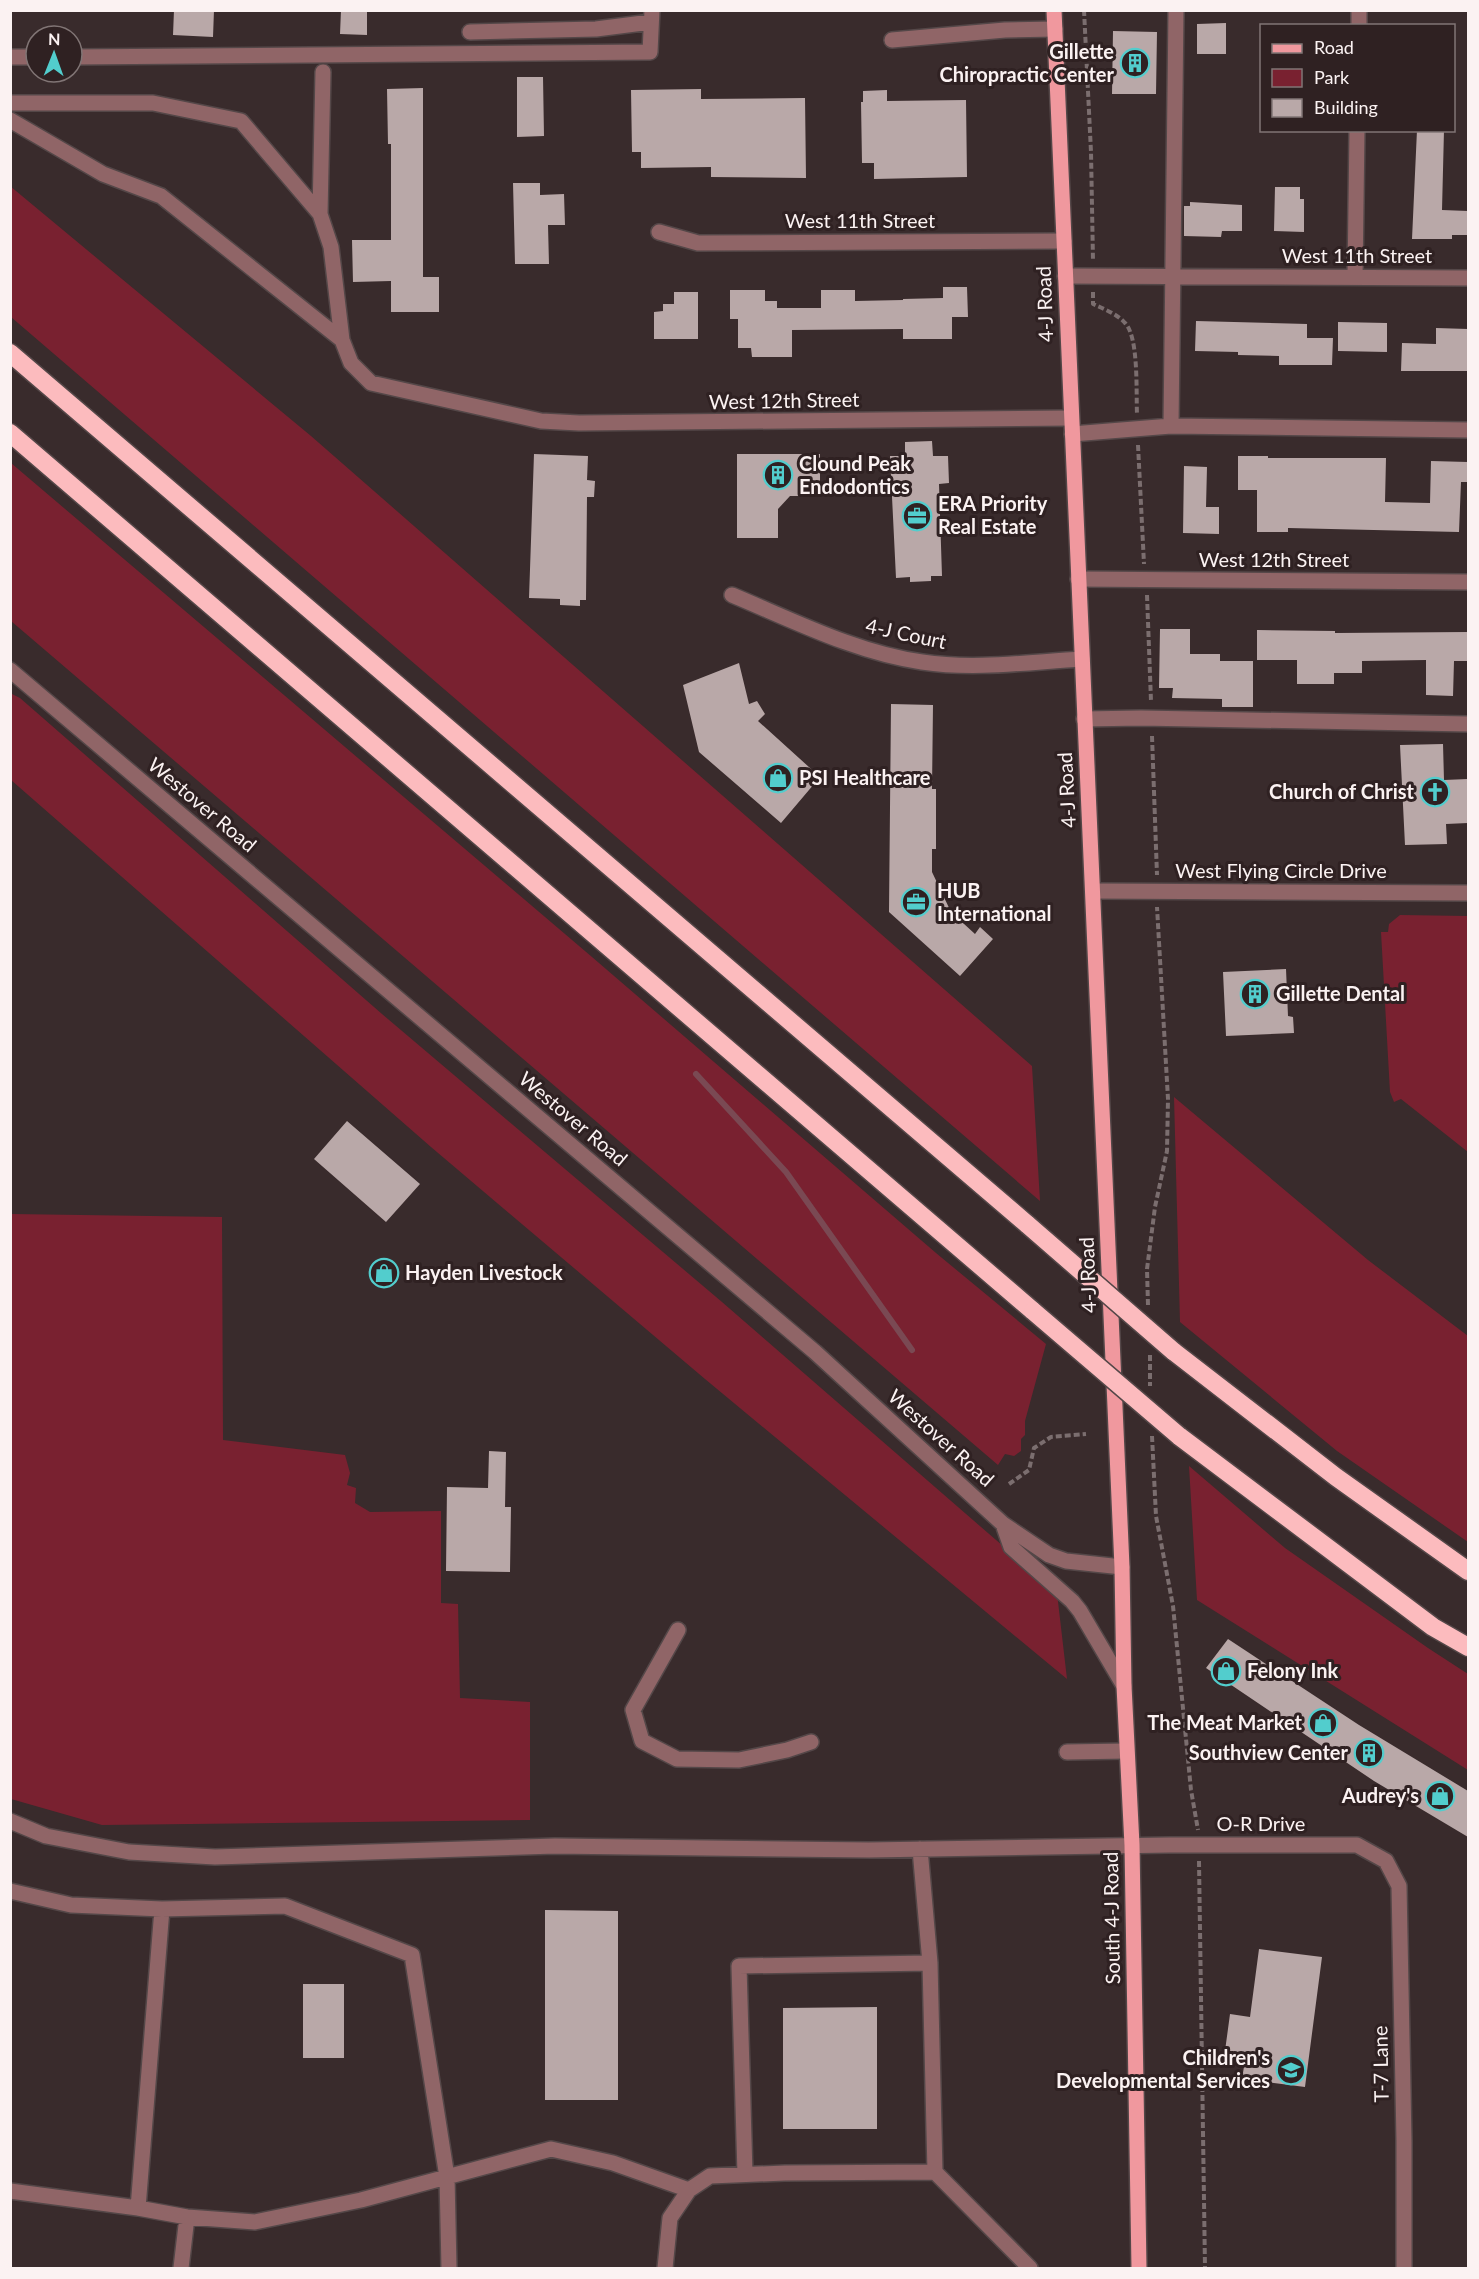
<svg xmlns="http://www.w3.org/2000/svg" width="1479" height="2279" font-family="Lato,sans-serif">
<style>
.green{fill:#792130}
.lines{fill:none;stroke-linecap:round;stroke-linejoin:round}
.stream{stroke:#7a4953;stroke-width:6}
.building{fill:#b9a8a8}
.minor-casing{stroke:#544748;stroke-width:18}
.major-casing{stroke:#544748;stroke-width:18}
.highway-casing{stroke:#544748;stroke-width:21}
.path{stroke:#7b6e6f;stroke-width:4;stroke-dasharray:6 3;stroke-linecap:butt}
.minor{stroke:#906567;stroke-width:15}
.major{stroke:#f0989e;stroke-width:15}
.highway{stroke:#fcbbbe;stroke-width:18}
.highway-bridge-casing{stroke:#544748;stroke-width:21;stroke-linecap:butt}
.highway-bridge{stroke:#fcbbbe;stroke-width:18}
.labels{text-anchor:middle;stroke-width:6;stroke-linejoin:round;paint-order:stroke}
.poi-label{font-size:20px;font-weight:bold;fill:#fbf2f2;stroke:#2f2122;text-anchor:start}
.street-label{font-size:20px;fill:#fbf2f2;stroke:#2f2122}
</style>
<rect width="100%" height="100%" fill="#392b2c"/>
<path class="green" d="M10,186L311,436L1032,1066L1040,1201L11,317Z
M11,463L592,957L936,1253L1046,1344L1025,1421V1435L1021,1439V1451L1014,1456L1005,1454L998,1465L11,621Z
M10,693L20,698L382,1014L722,1302L1057,1593L1067,1679L705,1379L431,1147L11,780Z
M1400,915L1468,916V1152L1401,1099L1394,1102L1390,1092L1381,932H1388L1389,924Z
M1174,1097L1368,1260L1468,1336V1542L1337,1451L1180,1322Z
M11,1214L222,1217L223,1440L345,1455L350,1473L347,1485L356,1488L355,1503L370,1512L441,1511V1603L458,1604L460,1698L530,1702V1820L102,1825L11,1799Z
M1189,1466L1285,1548L1428,1648L1468,1674V1770L1197,1600Z"/>
<g class="lines">
<path class="stream" d="M696,1074L786,1172L912,1350"/>
</g>
<path class="building" d="M174,10H214L213,37L173,35Z
M341,10H367V35L340,34Z
M1226,23V54H1197V24Z
M1113,31L1157,32L1156,94H1112Z
M517,77H543L544,136L517,137Z
M423,88V277H439V312H391V281L353,282L352,240H391V144H388L387,89Z
M701,89V99L805,98L806,178L711,177V167L641,168V152H632L631,90Z
M887,90V101L966,100L967,177L874,179V163H862L861,102H863V91Z
M1417,130H1444L1442,210L1468,211V235H1452V239H1412Z
M513,183H540V195L564,194L565,225H548L549,264H515Z
M1275,187H1300V199H1304V232L1274,231Z
M1190,202L1242,205V231H1222L1221,237L1184,236V206H1190Z
M943,287H967L968,317H952V339H903V329L792,330V357H752L751,348H738V319H730V290H765V301H777V308H821V290H855V301L903,300V299L943,298Z
M674,292H698V339H654V312L663,311V304H674Z
M1196,321L1307,324V338H1333L1332,365H1279V356L1238,355V352L1195,351Z
M1338,322L1387,323V352L1338,351Z
M1436,328L1468,329V371H1401L1402,343L1436,344Z
M932,441L933,456H948L949,483L939,484L942,576H931V581L910,582V577L896,578L890,456H905V442Z
M534,454L588,456L587,480L595,481L594,497H587L586,600H580V606L560,605V599L529,598Z
M737,454H820V496H790L778,509V538H737Z
M1238,456H1268V458H1386L1385,502L1430,503L1431,461L1468,462V482H1461L1459,532L1288,528V532H1257V490H1238Z
M1184,466L1207,467L1206,507H1219V534L1183,533Z
M1160,629H1190V654H1220V661H1253V707H1222V699L1172,698L1173,688H1159Z
M1257,630L1335,631V633L1468,632V661H1454L1453,696L1426,695V660L1362,661V673H1334V684H1297V660H1257Z
M739,663L749,704L757,701L765,714L758,721L820,777L781,823L699,752L683,685Z
M891,704L933,705L932,789H936V849H932V872L951,912L975,934L980,927L993,939L960,976L889,912Z
M1443,744L1444,780L1468,779V823L1446,824L1447,844L1405,845L1400,745Z
M1286,969L1288,1016L1293,1017L1294,1033L1226,1036L1223,972Z
M347,1121L420,1184L386,1222L314,1159Z
M489,1451L506,1452L505,1507H511L510,1572L446,1571L447,1487L488,1488Z
M1228,1639L1359,1725L1468,1791V1837L1374,1781L1206,1668Z
M545,1910L618,1911V2100H545Z
M1259,1949L1322,1957L1305,2087L1242,2079L1246,2054L1225,2051L1230,2014L1250,2017Z
M303,1984H344V2058H303Z
M877,2007V2129H783V2008Z"/>
<g class="lines">
<g class="minor-casing">
<path id="minor" d="M1359,26V10
M470,32L596,29L651,22
M892,40L1005,30L1055,29
M10,57H36
M72,57L650,52L652,10
M10,103H153L241,121L320,214L331,247L342,340L351,363L371,383L541,421L579,423L1071,418
M10,120L103,174L161,196L342,340
M320,214L323,72
M659,232L698,243L1064,241
M1065,276L1468,278
M1355,277L1357,130
M1171,426L1176,10
M1072,434L1171,426L1468,430
M1078,579L1468,582
M732,595C792,620 857,653 922,662C975,670 1029,662 1082,659
M10,670L815,1352L1003,1524L1049,1555L1066,1561L1122,1567
M1084,719L1141,718L1468,724
M1094,891L1468,893
M1003,1524L1011,1547L1072,1601L1080,1611L1124,1686
M678,1630L633,1710L642,1741L677,1759L739,1760L787,1750L811,1742
M1067,1752L1126,1751
M10,1821L46,1836L129,1852L215,1857L555,1846L869,1850L1169,1845H1357L1386,1861L1399,1886L1404,2141V2268
M920,1849L930,1963L935,2172L1030,2268
M10,1891L71,1905L162,1909L285,1906L412,1955L447,2177L449,2268
M745,2174L739,1966L930,1963
M10,2191L138,2208L187,2217L255,2222L361,2200L551,2149L613,2163L689,2190
M138,2208L162,1909
M181,2268L187,2217
M665,2268L670,2218L689,2190L710,2176L785,2173L935,2172"/>
</g>
<g class="major-casing">
<path id="major" d="M1054,10L1122,1567L1124,1686L1132,1845L1139,2268"/>
</g>
<g class="highway-casing">
<path id="highway" d="M10,353L1028,1225
M10,433L1033,1311
M1173,1351L1336,1477L1468,1571
M1179,1436L1433,1627L1468,1647"/>
</g>
<path class="path" d="M1084,10L1091,152L1093,261
M1093,292V304C1104,309 1117,314 1125,323C1139,337 1136,393 1137,414
M1138,445L1144,564
M1147,595L1151,701
M1152,736L1157,875
M1148,1305L1147,1269L1155,1207L1167,1151L1168,1099L1157,907
M1150,1355V1386
M1152,1436L1156,1516L1173,1606L1191,1790L1198,1830
M1009,1484L1029,1470L1034,1448L1051,1437L1086,1434
M1199,1861L1205,2268"/>
<use href="#minor" class="minor"/>
<use href="#major" class="major"/>
<use href="#highway" class="highway"/>
<g class="highway-bridge-casing">
<path id="highway-bridge" d="M1028,1225L1173,1351
M1033,1311L1179,1436"/>
</g>
<use href="#highway-bridge" class="highway-bridge"/>
</g>
<defs>
<g id="building-ring" transform="scale(1.5)"><circle r="9.5" fill="#2f2122" stroke="#52cdcd" stroke-width="1.5"/><path d="M-4-6H4V6H1V3H-1V6H-4ZM-2.5-4.3h1.7v1.8h-1.7ZM.8-4.3h1.7v1.8H.8ZM-2.5-1h1.7V.8h-1.7ZM.8-1h1.7V.8H.8Z" fill="#52cdcd"/></g>
<g id="office-ring" transform="scale(1.5)"><circle r="9.5" fill="#2f2122" stroke="#52cdcd" stroke-width="1.5"/><path d="M-6-3h4V-5.5h4V-3h4V5H-6ZM-1-4.5V-3h2v-1.5ZM-6 0V1H6V0Z" fill="#52cdcd"/></g>
<g id="shop-ring" transform="scale(1.5)"><circle r="9.5" fill="#2f2122" stroke="#52cdcd" stroke-width="1.5"/><path d="M-5-2.5h2.3a2.7 3.5 0 0 1 5.4 0H5L5.5 6h-11ZM-1.5-2.5h3a1.5 2.3 0 0 0-3 0Z" fill="#52cdcd"/></g>
<g id="church-ring" transform="scale(1.5)"><circle r="9.5" fill="#2f2122" stroke="#52cdcd" stroke-width="1.5"/><path d="M-1.2-6h2.4v3.5h3.3v2.4h-3.3V6h-2.4V-.1h-3.3v-2.4h3.3Z" fill="#52cdcd"/></g>
<g id="school-ring" transform="scale(1.5)"><circle r="9.5" fill="#2f2122" stroke="#52cdcd" stroke-width="1.5"/><path d="M0-5L7-2L0 1L-7-2ZM-4 1L0 2.5L4 1V4Q0 6-4 4Z" fill="#52cdcd"/></g>
</defs>
<g fill-rule="evenodd">
<use href="#building-ring" x="1135" y="63"/>
<use href="#building-ring" x="778" y="475"/>
<use href="#office-ring" x="917" y="516"/>
<use href="#shop-ring" x="778" y="778"/>
<use href="#church-ring" x="1435" y="792"/>
<use href="#office-ring" x="916" y="902"/>
<use href="#building-ring" x="1255" y="994"/>
<use href="#shop-ring" x="384" y="1273"/>
<use href="#shop-ring" x="1226" y="1671"/>
<use href="#shop-ring" x="1323" y="1723"/>
<use href="#building-ring" x="1369" y="1753"/>
<use href="#shop-ring" x="1440" y="1796"/>
<use href="#school-ring" x="1291" y="2070"/>
</g>
<g class="labels">
<g class="poi-label">
<text x="1114" y="59" text-anchor="end">Gillette<tspan x="1114" dy="23">Chiropractic Center</tspan></text>
<text x="799" y="471">Clound Peak<tspan x="799" dy="23">Endodontics</tspan></text>
<text x="938" y="511">ERA Priority<tspan x="938" dy="23">Real Estate</tspan></text>
<text x="799" y="785">PSI Healthcare</text>
<text x="1414" y="799" text-anchor="end">Church of Christ</text>
<text x="937" y="898">HUB<tspan x="937" dy="23">International</tspan></text>
<text x="1276" y="1001">Gillette Dental</text>
<text x="405" y="1280">Hayden Livestock</text>
<text x="1247" y="1678">Felony Ink</text>
<text x="1302" y="1730" text-anchor="end">The Meat Market</text>
<text x="1348" y="1760" text-anchor="end">Southview Center</text>
<text x="1419" y="1803" text-anchor="end">Audrey's</text>
<text x="1270" y="2065" text-anchor="end">Children's<tspan x="1270" dy="23">Developmental Services</tspan></text>
</g>
<g class="street-label">
<text x="860" y="228">West 11th Street</text>
<text x="1357" y="263">West 11th Street</text>
<text transform="translate(1045 304) rotate(-92)" y="7">4-J Road</text>
<text transform="translate(784 401) rotate(-1)" y="7">West 12th Street</text>
<text x="1274" y="567">West 12th Street</text>
<text transform="translate(906 634) rotate(12)" y="7">4-J Court</text>
<text transform="translate(1067 790) rotate(-93)" y="7">4-J Road</text>
<text transform="translate(202 805) rotate(40)" y="7">Westover Road</text>
<text x="1281" y="878">West Flying Circle Drive</text>
<text transform="translate(573 1119) rotate(40)" y="7">Westover Road</text>
<text transform="translate(1088 1275) rotate(-92)" y="7">4-J Road</text>
<text transform="translate(941 1438) rotate(42)" y="7">Westover Road</text>
<text x="1261" y="1831">O-R Drive</text>
<text transform="translate(1112 1918) rotate(-91)" y="7">South 4-J Road</text>
<text transform="translate(1381 2064) rotate(-91)" y="7">T-7 Lane</text>
</g>
</g>
<rect width="1479" height="2279" fill="none" stroke="#fbf2f2" stroke-width="24"/>
<rect x="1260" y="24" width="195" height="108" fill="#2f2122" stroke="#817575" stroke-width="1.5"/>
<rect x="1272" y="44" width="30" height="9" fill="#f0989e" stroke="#817575" stroke-width="1.5"/>
<text x="1314" y="54" font-size="18" fill="#fbf2f2">Road</text>
<rect x="1272" y="69" width="30" height="18" fill="#792130" stroke="#817575" stroke-width="1.5"/>
<text x="1314" y="84" font-size="18" fill="#fbf2f2">Park</text>
<rect x="1272" y="99" width="30" height="18" fill="#b9a8a8" stroke="#817575" stroke-width="1.5"/>
<text x="1314" y="114" font-size="18" fill="#fbf2f2">Building</text>
<g transform="translate(54 54) rotate(1)"><circle r="28" fill="#2f2122" stroke="#817575" stroke-width="1.5"/>
<path d="M0-4.5L10 22L0 15L-10 22Z" fill="#52cdcd"/>
<text y="-9" font-size="16" font-weight="bold" text-anchor="middle" fill="#fbf2f2">N</text>
</g>
</svg>
